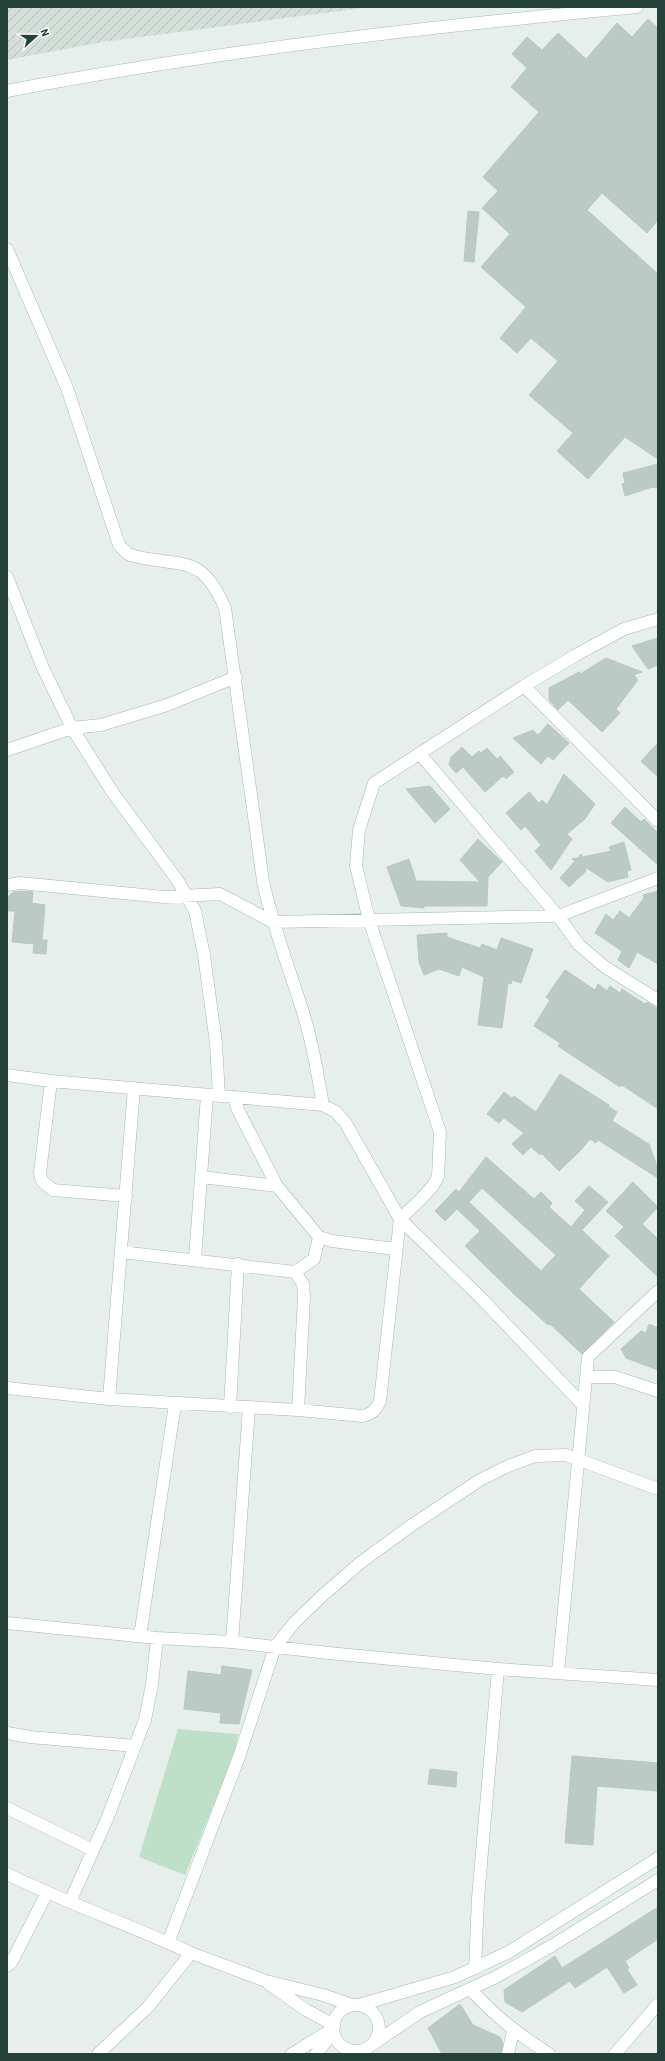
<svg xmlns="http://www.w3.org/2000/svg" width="665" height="2061" font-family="'Source Sans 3',sans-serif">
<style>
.industrial{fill:url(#industrial-furrows)}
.pitch{fill:#bfe0c8}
.building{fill:#bbcac4;stroke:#b8c9c2;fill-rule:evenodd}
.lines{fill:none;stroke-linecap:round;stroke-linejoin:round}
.minor-casing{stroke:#a8b8b2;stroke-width:13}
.tertiary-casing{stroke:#a8b8b2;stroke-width:13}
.secondary-casing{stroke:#a4bbb3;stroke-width:13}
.minor{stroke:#fff;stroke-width:12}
.tertiary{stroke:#fff;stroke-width:12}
.secondary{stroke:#fff;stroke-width:12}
</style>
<defs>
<pattern id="industrial-furrows" width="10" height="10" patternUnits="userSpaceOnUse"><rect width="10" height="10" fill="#d4dfda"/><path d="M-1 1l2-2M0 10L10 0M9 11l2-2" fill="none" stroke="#b6c1bc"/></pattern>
</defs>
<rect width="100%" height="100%" fill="#e6efeb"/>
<path class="industrial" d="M7,7H370L103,42L7,60Z"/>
<path class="pitch" d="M178,1729L238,1734L235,1752L185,1875L139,1857Z"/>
<path class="building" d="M648,19L658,28V220L647,233L602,193L587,210L658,274V459L625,437L588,479L557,451L573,433L529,395L558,361L531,338L517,353L500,338L526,307L481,267L510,234L482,208L498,191L483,177L539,112L511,87L527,68L512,54L527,37L542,50L558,33L586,59L617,23L632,37Z
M468,211L479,212L474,262L464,261Z
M658,464V488L652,487L625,496L622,484L625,483L623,473Z
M658,638V665L648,669L632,646Z
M606,658L642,672L634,675L638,680L616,709L620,713L602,732L568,700L558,710L549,700V688L579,672L580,674Z
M548,724L569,743L553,760L548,756L541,764L513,738L533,730L538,735Z
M658,743V777L641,761Z
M462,747L472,757L479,751L481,753L487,748L497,759L500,756L514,772L506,779L503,776L485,792L463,767L456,773L449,765L451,757Z
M564,774L595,804L585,819L567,834L572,839L551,870L535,851L541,845L525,826L521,830L506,813L529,792L539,803L542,800L547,805Z
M430,786L450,809L435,823L406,789Z
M625,807L641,822L644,819L658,833V865L611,823Z
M478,839L502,862L488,877L487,906H424V908L401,906L387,867L409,859L416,881L480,882L460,860Z
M624,842L631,870L627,871L628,877L608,882L585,867L586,871L569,887L560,878L575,861L572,859L578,858L581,854L582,857L611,851L609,847Z
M20,891L33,892L32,903L45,905L42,940H47L46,954L33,953L34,944L12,942L15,911H7L8,897L13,892Z
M658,891V964L637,952L629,968L618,960L622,951L595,933L606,914L613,920L620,911L629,918L644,898L643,895Z
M447,933V937L480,948L482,944L497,950L501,938L533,949L521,983L512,980L511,984L508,983L502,1028L478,1025L484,977L462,967L459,976L439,969L424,975L419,962L417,935Z
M565,970L595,990L598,984L607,991L610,986L620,993L622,989L645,1004L647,1002L658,1009V1109L622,1085L620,1087L558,1046L560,1043L534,1026L550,1000L546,997Z
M560,1074L609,1105L608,1106L617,1112L612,1121L649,1144L658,1169V1178L598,1140L596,1143L590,1139L580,1151L559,1171L541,1153L540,1155L531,1147L523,1155L512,1144L524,1133L504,1118L499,1123L487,1114L504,1092L512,1098L514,1096L536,1112Z
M486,1157L534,1199L541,1192L552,1203L549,1207L571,1227L585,1210L575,1201L589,1186L608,1202L582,1230L609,1256L579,1289L614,1322L582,1354L550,1324L548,1325L514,1294L465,1246L480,1231L457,1209L445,1221L435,1211L456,1189L459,1192ZM482,1188L556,1255L541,1271L469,1202Z
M633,1182L658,1207L642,1224L658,1239V1277L615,1236L624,1227L606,1211Z
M649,1324L658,1328V1370L626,1358L621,1349L641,1331L646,1333Z
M222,1666L252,1670L239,1724L220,1723L221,1713L184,1709L188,1671L221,1675Z
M572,1756L658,1763V1791L597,1786L593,1845L565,1843Z
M430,1769L457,1772L456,1787L428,1784Z
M658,1907V1939L625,1961L629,1968L627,1969L637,1985L624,1993L607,1967L575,1988L570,1981L522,2012L505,2002L504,1990L555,1956L562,1968Z
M460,2004L473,2025L500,2037L503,2043L501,2054H442L428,2028Z"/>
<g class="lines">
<g class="minor-casing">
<path id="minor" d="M7,249L67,388L119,545L128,554L134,556C184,568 201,553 225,608L263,881C272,924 288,965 301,1006C312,1039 317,1072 323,1105
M7,577L43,668L72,728L113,793L178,881L195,911L204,955L216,1043L219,1096
M524,686L658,821
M7,750L72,728L101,725L167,705L236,677
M420,754L558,916L579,945L605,967L658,1000
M7,885L20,883L164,897L220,894L273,922L558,916L658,878
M7,1075L51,1081L323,1105L336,1112L345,1122L400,1219L481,1298L583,1405
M51,1081L40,1173L42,1181L53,1190L126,1196
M234,1097L238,1110L277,1186L319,1237L332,1241L395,1249
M201,1177L277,1186
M121,1252L295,1272L314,1259L319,1237
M195,1259L207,1095
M295,1272L303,1284L304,1297L298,1410
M586,1377H615L658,1391
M7,1388L109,1399L298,1410L362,1416C372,1414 375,1411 380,1401L400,1219L421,1199L432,1187L438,1177L440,1132L369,920L356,866L359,830L374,783L524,686L576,655L624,629L658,619
M109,1399L134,1088
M230,1407L238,1264
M7,1623L157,1638L232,1642L328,1653L498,1669L658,1680
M140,1636L175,1404
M232,1642L249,1408
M558,1672L588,1357L658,1291
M7,1733L30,1737L135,1746
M7,1808L93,1850
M7,1874C67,1903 130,1925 191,1953
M70,1902L107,1819L145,1720L152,1684L157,1638
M168,1943L239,1757L275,1647L294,1623L323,1595L360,1563L412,1525L480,1480L506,1467L535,1456L566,1455L658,1489
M7,1966L11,1963L47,1893
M475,1968L478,1898L498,1669
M471,1990C497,2018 517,2033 549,2054
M508,2054L513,2031
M615,2054L658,2004"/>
</g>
<g class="tertiary-casing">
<path id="tertiary" d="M268,1983L306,2010L334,2025
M333 2028a23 23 0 1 1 46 0a23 23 0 1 1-46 0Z
M98,2054L148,2007L191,1953L266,1981L323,1995L352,2005
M292,2054L334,2028
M316,2054L332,2034"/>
</g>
<g class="secondary-casing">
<path id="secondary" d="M7,91C215,51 426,27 637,7
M359,2005L455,1977L509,1952L658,1858
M373,2044L420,2012L498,1976L553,1945L658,1880"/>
</g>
<use href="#minor" class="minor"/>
<use href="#tertiary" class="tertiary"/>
<use href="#secondary" class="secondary"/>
</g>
<rect width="665" height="2061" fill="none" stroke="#24423a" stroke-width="16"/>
<g transform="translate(36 36) rotate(69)" stroke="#f7fbf9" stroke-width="3" paint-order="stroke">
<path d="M0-3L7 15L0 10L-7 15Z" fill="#24423a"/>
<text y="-6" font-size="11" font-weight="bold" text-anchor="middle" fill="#24423a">N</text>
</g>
</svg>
